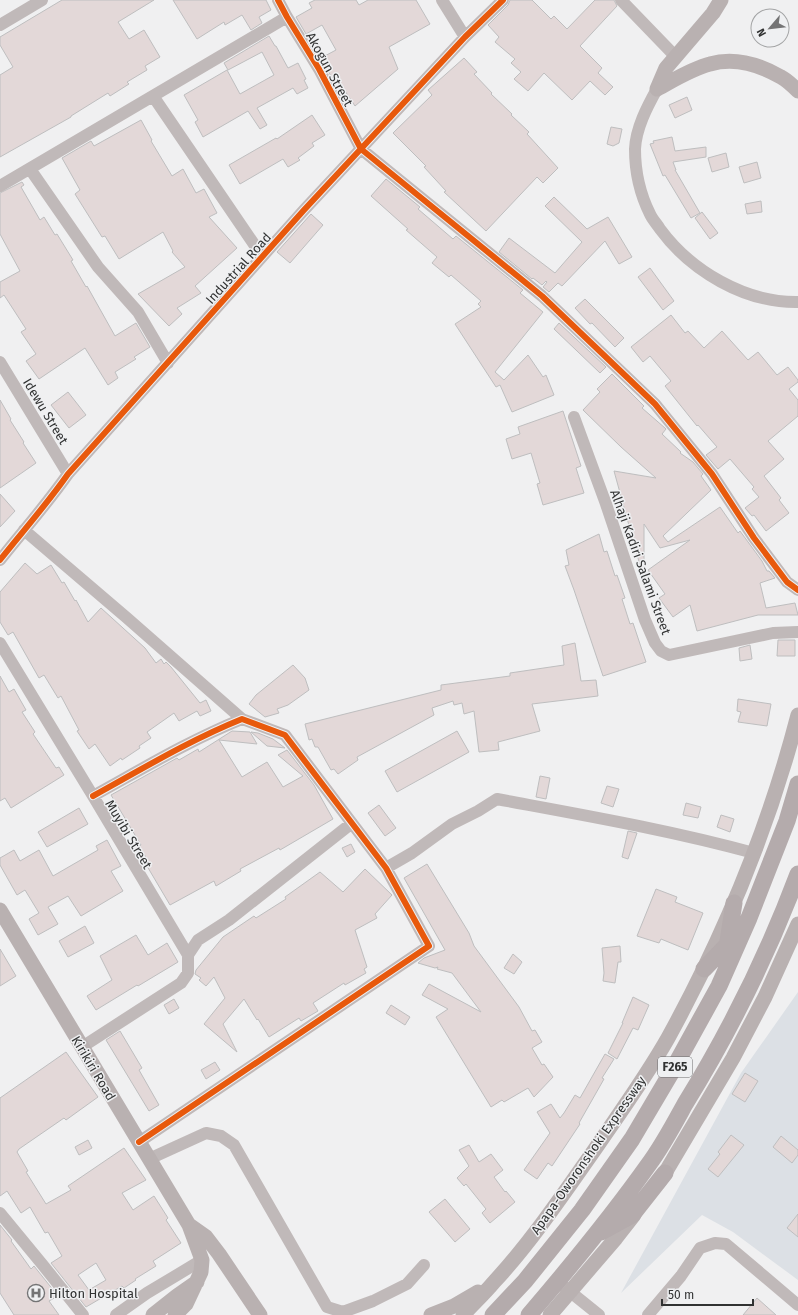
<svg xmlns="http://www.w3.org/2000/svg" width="798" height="1315" font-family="'Fira Sans',sans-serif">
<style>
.built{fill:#dce0e5}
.building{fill:#e3d8d8;stroke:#bebebf;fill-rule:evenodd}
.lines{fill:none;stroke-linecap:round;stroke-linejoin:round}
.minor{stroke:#c0b9b9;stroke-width:12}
.major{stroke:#b9b1b1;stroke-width:15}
.highway{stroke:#b4abac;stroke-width:17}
.cycleway-casing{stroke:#eff0f2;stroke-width:8}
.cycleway{stroke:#e8590c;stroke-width:6}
.labels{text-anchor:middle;stroke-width:3;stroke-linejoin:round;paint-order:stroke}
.shield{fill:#eff0f2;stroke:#6a6b6c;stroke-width:1}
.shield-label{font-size:12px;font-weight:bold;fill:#313232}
.street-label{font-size:13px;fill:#313232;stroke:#eff0f2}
.poi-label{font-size:13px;fill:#313232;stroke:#eff0f2;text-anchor:start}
</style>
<rect width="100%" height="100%" fill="#f0f0f1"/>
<path class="built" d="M798,992V1280L733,1232L702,1215L621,1293L741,1073Z"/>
<path class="building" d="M62,0H154L118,22L129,39L144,30L160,57L145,66L147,70L127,82L129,84L110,96L108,93L71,116V117L0,157V75L13,67L0,45V37Z
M173,0H266L271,10L259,17L262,23L251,30L242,15L225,25L224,22L197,39Z
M315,0H356L359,5L368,0H416L430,24L389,47L398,69L355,106L335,76L332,78L321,58L336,50L322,25L306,34L296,17L312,8L309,3Z
M510,0H532L551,19L554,16L567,29L595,0H614L617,6L580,46L602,68L598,73L613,87L605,95L590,81L572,100L544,73L528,91L514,79L521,72L511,63L515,59L495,42L499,37L488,25L508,5Z
M269,36L275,46H276L288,68L298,63L306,79L304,80L308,88L297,94L293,88L257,108L267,125L260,129L248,111L203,137L195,122L198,120L184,95L227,70L240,94L274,75L262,52L228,70L224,63Z
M464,58L477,72L474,74L492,93L491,94L512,114L511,115L529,132L527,134L558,168L543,183L537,177L486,231L444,192L446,191L424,167L426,166L393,133L432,95L428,90Z
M687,97L692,110L675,118L669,105Z
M312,115L325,135L312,143L314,146L298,158L300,160L288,167L283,159L240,184L229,165L276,138L277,139Z
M141,120L152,140L151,141L172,176L183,169L196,193L204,189L217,213L209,217L237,248L195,286L201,293L177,308L182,314L169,326L138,294L185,267L172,252L173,251L163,232L119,259L105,236L102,237L75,194L80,190L62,158L91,141L94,146Z
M611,127L622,129L619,143L613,146L607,144Z
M672,137L675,151L706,147V157L673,162L676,170H675L700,213L691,218L665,175L663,176L650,144L654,143L653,141Z
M726,153L729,167L712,172L708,158Z
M757,162L761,178L744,183L739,167Z
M386,179L420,207L418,209L453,239L456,236L523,290L520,293L543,312L495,372L504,380L528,355L543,377L546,375L554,395L512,412L500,385L496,387L455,324L481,307L478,304L481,301L451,275L449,277L432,263L437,257L406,230L408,229L371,196Z
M22,182L24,185L21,187L40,220L44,217L55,235L57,234L73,260L71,261L86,287L87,286L115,336L136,323L150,347L134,357L136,359L115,372L118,378L108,385L85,348L39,379L26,361L36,354L21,332L26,329L4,295L0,298V282L20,271L0,234V193Z
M554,197L587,229L608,217L632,257L619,264L605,241L562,286L558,283L549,292L543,287L547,282L546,281L542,285L533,278L532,279L499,252L509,238L555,273L582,242L545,206Z
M761,201L762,212L747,214L745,204Z
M702,212L718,233L710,239L695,218Z
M311,214L323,225L290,263L277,252Z
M650,268L674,301L663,310L638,277Z
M585,299L624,338L615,347L592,323L590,324L575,308Z
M671,315L685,333L688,331L704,348L722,331L748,360L758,352L777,375L788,367L798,380V382L789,389L798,400V416L768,441L784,459L764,476L781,498L779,500L789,513L766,531L754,515L752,516L745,508L759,497L752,489L754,487L730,459L718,469L706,455L717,447L698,425L697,426L665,386L671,381L650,356L643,362L631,347Z
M559,323L606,367L600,373L554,329Z
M612,374L644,406L642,408L665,428L666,429L662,434L681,452L680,453L693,462L703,474L701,476L711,490L663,536L668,542L720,507L738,533L740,531L762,561L767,571H769L775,578L760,583L766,608L795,603L798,615H758L697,631L690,605L673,617L659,598L665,594L648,570L690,540L660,548L644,524V568L641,569L614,471L656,478L621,447L583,410L600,392L597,389Z
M68,392L86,415L69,428L51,405Z
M0,400L11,419L10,420L24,442L23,443L36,463L0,488Z
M563,411L581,466L576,468L584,493L543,505L537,484L540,483L531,453L512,459L506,439L520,434L518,427Z
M0,494L15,511L0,527Z
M599,534L604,552L607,551L615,576L617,575L625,598L622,599L630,624L633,623L646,662L603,676L574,590L565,566L569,565L566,550Z
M25,563L37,574L51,565L62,583L64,582L75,601L76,600L88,622L101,608L145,648L156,663L161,659L164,664L166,662L171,667L200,703L206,700L211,711L200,716L197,711L179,721L174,713L147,732L151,738L139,746L140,748L122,760L121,758L110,766L95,744L89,749L77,731L79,730L61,696L58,698L44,675L39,678L13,632L8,635L0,622V592Z
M778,640H795V656H777Z
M575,643L581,681L596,680L598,696L532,704L540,731L498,742L499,750L479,752L474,711L464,714L462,703L454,705L453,701L432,708L434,715L357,757L358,760L338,774L334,769L331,770L318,747H315L312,739L309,740L305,724L441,690V685L510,676V673L564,665L562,646Z
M750,645L752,659L740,661L739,648Z
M293,665L305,678L309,690L288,705L277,709L279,713L265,717L249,704L256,695Z
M0,676L9,692L14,689L26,710L22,712L35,732L33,734L56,768L59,767L64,775L11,808L5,798L0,801Z
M738,699L771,704L767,726L738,722L741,712L737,711Z
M232,731L250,732L257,744L219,740L242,777L267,762L283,787L303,776L278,755L287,750L314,785L333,819L280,850L279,848L240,869L241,871L216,886L214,881L170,905L144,861L147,859L139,846L141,845L111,795L177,758L179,760L198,749L199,752Z
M457,731L469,752L397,792L385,771Z
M251,732L258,733L273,739L285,748L267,746Z
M540,776L550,778L546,799L536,797Z
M607,786L619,789L613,807L601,803Z
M686,803L701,807L698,818L683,815Z
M379,805L396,828L385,836L368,813Z
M79,808L88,824L47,847L38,832Z
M721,815L734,819L730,832L717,827Z
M628,831L637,833L628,859L622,857Z
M107,840L121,866L111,871L123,891L81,916L68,896L48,907L58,924L38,935L29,919L39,913L25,890L17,895L0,865V858L14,850L20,861L39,850L53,876L98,850L96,846Z
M351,844L355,852L347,857L342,848Z
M427,864L469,933L474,946L519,1007L532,1031L535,1030L542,1042L532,1048L542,1065L544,1064L553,1077L534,1097L528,1088L504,1102L502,1100L491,1107L436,1017L448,1009L422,995L429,984L481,1012L452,973L437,969L438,967L435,968L418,963L424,958L445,950L404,878Z
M365,869L392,895L375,914L377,918L355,930L367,967L364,969L366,973L345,985L344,983L313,1003L318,1011L301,1021L299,1018L269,1037L258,1019L257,1020L244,999L223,1024L237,1052L204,1024L225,998L214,977L206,986L199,980L201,978L195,974L196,970L223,937L254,916L256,918L286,899L285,897L320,872L343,892Z
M656,889L677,897L675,902L703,913L688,950L661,939L659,943L637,936Z
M85,926L94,943L68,957L59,941Z
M136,935L148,955L167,943L178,962L138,986L137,985L96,1010L87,996L112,980L100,956Z
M620,946L621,962H618L615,983L603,981L604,973L602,948Z
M0,949L16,976L0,986Z
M513,954L522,962L514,974L504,968Z
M633,997L649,1005L638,1030L633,1028L617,1059L608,1053L623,1023H622Z
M174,999L179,1008L169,1014L164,1005Z
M391,1005L410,1017L405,1025L386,1013Z
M120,1031L142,1068L139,1070L159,1105L149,1111L106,1040Z
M66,1052L98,1097L66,1120L64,1118L19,1149L17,1152L28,1171L26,1172L46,1204L71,1190L68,1186L124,1148L146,1180L122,1193L133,1210L154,1196L168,1218L166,1220L181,1243L153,1261L156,1266L135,1279L136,1280L124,1288L122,1286L86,1307L51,1263L62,1256L48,1232L45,1233L30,1207L21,1213L7,1191L0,1196V1098ZM96,1263L106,1280L89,1290L78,1275Z
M605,1054L614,1059L602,1078L604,1079L579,1123L580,1124L552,1166L548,1163L537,1179L524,1170L550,1133L537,1112L551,1104L560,1118L564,1113L575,1095L580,1098Z
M215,1062L220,1070L206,1079L201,1070Z
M745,1073L758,1081L745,1102L732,1094Z
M731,1135L744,1145L718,1177L708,1169L720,1154L718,1152Z
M781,1136L798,1150V1155L792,1163L773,1147Z
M88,1140L92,1148L79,1155L75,1147Z
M469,1145L479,1162L491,1154L503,1170L494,1177L505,1192L506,1191L515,1202L490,1223L482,1213L486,1209L466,1184L464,1186L457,1178L469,1166L459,1150Z
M445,1199L470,1229L455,1242L429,1212Z
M798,1214V1237L787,1228Z
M0,1225L12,1240L11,1241L31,1269L34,1266L58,1296L49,1301L59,1315H14L0,1293Z
M757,1298L776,1315H743Z"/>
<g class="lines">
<path class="minor" d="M278,0L287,17L319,69L361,149L542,296L655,404L712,474L754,538L787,582L798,590
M442,0L465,37
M621,0L676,57
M0,25L42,0
M657,89C647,107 636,128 635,149C635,172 640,194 650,214C652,219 657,224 660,229C691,271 745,303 798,302
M153,96L262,256
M30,169L98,267L138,312L168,363
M0,186L287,17
M0,362L68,474
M574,417L606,504L645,620L655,643L661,651L669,655L773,633L798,632
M24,530L127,618L242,719
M0,560C23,531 47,504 68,474L304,210L465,37L503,0
M0,643L93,796L188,955
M93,796C142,769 190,740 242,719L285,735L386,868L429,946L139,1142
M386,868L412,853L452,824L478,811L497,799C583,815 670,830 754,853
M82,1047L181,983L188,973V955L198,940L229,920L352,823
M149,1159L206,1133L221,1136L234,1145L327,1307L343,1312L373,1301L407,1284L424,1265
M0,1213L42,1264L83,1315
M563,1286L599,1315
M116,1315L147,1293L202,1260
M648,1315L681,1276L700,1248L715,1243L726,1244L798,1305"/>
<path class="major" d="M657,89C674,80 691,69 710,64C734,57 760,65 781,77C787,80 793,86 798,91
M657,89L666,68L713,13L721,0
M0,910L189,1225L202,1260L201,1272L186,1304L175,1315
M658,1183L665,1173L733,1058L765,997L798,924
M189,1225L206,1237L219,1254L260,1315
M153,1315L177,1296L197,1282
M431,1315L454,1306L478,1292
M463,1315C473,1304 484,1294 494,1282C531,1242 562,1196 593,1152C619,1114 646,1077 668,1038C724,936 769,827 798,715
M550,1315L616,1238L634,1215"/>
<path class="highway" d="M726,954L734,903
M704,969L730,942
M601,1232L632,1215L665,1173
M493,1315L525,1281L582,1210L632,1139L671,1073L719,986L749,918L787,821L798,784
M529,1315C571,1266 612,1216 649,1164C663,1145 674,1124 685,1104C730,1031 768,954 798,874"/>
<g class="cycleway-casing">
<path id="cycleway" d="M278,0L287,17L319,69L361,149L542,296L655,404L712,474L754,538L787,582L798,590
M0,560C23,531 47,504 68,474L304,210L465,37L503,0
M93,796C142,769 190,740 242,719L285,735L386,868L429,946L139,1142"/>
</g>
<use href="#cycleway" class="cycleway"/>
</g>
<defs>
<g id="hospital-ring" transform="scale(0.9)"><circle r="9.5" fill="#eff0f2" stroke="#747475" stroke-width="1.5"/><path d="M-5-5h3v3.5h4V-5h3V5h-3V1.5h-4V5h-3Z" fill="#747475"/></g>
</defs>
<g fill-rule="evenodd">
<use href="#hospital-ring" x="36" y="1293"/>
</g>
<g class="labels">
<rect class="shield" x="658" y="1057" width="34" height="20" rx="3"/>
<g class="shield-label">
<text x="675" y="1071">F265</text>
</g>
<g class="street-label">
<text transform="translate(330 69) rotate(61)" y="5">Akogun Street</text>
<text transform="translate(238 268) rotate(-48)" y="5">Industrial Road</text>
<text transform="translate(46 411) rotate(59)" y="5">Idewu Street</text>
<text transform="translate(641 562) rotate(70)" y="5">Alhaji Kadiri Salami Street</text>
<text transform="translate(129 834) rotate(59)" y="5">Muyibi Street</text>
<text transform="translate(94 1068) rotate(59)" y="5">Kirikiri Road</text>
<text transform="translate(588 1155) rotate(-55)" y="5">Apapa-Oworonshoki Expressway</text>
</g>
<g class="poi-label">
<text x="49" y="1298">Hilton Hospital</text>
</g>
</g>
<g transform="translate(770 28) rotate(242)"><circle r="19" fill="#eff0f2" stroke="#a3a4a5"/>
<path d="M0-3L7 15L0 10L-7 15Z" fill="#747475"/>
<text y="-6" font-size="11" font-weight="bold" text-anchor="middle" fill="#313232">N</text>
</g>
<path d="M662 1299v6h91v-6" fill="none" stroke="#313232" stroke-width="2"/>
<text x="668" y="1299" font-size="12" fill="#313232" stroke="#eff0f2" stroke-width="3" paint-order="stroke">50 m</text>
</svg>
